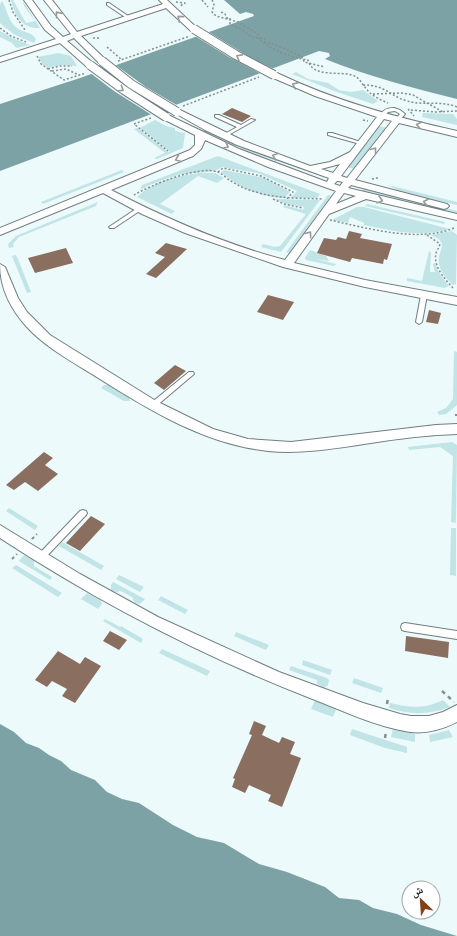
<svg xmlns="http://www.w3.org/2000/svg" width="457" height="936" font-family="'Golos Text','Noto Naskh Arabic',sans-serif">
<style>
.green{fill:#c1e4e7}
.water{fill:#7ca2a5}
.pier{fill:#ecfafb}
.building{fill:#8a6e60}
.lines{fill:none;stroke-linecap:round;stroke-linejoin:round}
.lane-casing{stroke:#717e7f;stroke-width:2}
.street-casing{stroke:#717e7f;stroke-width:2}
.path-far2{stroke:#858e8f;stroke-width:1.5;stroke-dasharray:2 2;stroke-linecap:butt}
.path-far1{stroke:#858e8f;stroke-width:2;stroke-dasharray:3 3;stroke-linecap:butt}
.path{stroke:#858e8f;stroke-width:2.5;stroke-dasharray:4 4;stroke-linecap:butt}
.lane{fill:#fff;fill-rule:evenodd}
.street{fill:#fff;fill-rule:evenodd}
.street-bridge-casing{stroke:#717e7f;stroke-width:10;stroke-linecap:butt}
.street-bridge{stroke:#fff;stroke-width:8}
.oneway{stroke:#989b9b}
</style>
<rect width="100%" height="100%" fill="#ecfafb"/>
<path class="green" d="M11,0H13L26,23L35,21L24,6L23,1L40,28C22,29 15,16 11,0Z
M2,1C7,9 8,21 17,28C23,33 31,31 36,39L34,43L15,35L2,25L0,23V5Z
M0,31L15,39L30,45L16,48L12,43L0,37Z
M58,53L71,56L77,66L61,65L48,68L42,64L38,57Z
M296,72L308,79L328,83L339,90L351,92L363,90L378,101L373,104L334,91L292,74Z
M423,113L453,114L457,119V125L422,117Z
M155,120L166,126L175,128V131L185,133L183,148L157,159L154,158L165,153L134,129L138,128L168,152H170L140,128Z
M379,126L387,128L355,169L346,167Z
M204,130L321,174L319,175L240,149L241,148L236,145L234,146L201,132Z
M218,156L320,194L317,198H290L297,191L258,173L222,167C213,174 193,172 182,174C167,178 153,183 140,190L142,185Z
M122,170L124,172L43,204L41,202Z
M224,170L265,178L290,192L284,198C261,197 239,188 221,172Z
M199,173H215L224,178L217,183L198,176L160,204L175,211L172,214L137,197C154,181 177,176 199,173Z
M388,185L457,202V205L401,192Z
M364,188L457,211V214L361,192Z
M328,195L331,196L289,253L286,252Z
M274,199L320,200L281,252L261,247L263,244L275,247L280,246L306,214L283,207L284,205L303,210L304,207L286,204Z
M98,202L96,206L19,237L13,244L14,247L9,248L8,244L16,236Z
M367,204L445,222L444,224L365,206Z
M357,207H364L450,229C421,238 393,231 364,225V223L350,217L348,223L332,220Z
M452,231L457,235L456,284L453,285C445,278 437,268 439,257C440,252 442,249 442,244L439,239L431,235Z
M310,250L326,256L329,261L316,259L336,264L334,266L306,260L305,258Z
M429,251L431,253L430,272H435L433,264L435,263L439,273L449,286L445,288L407,281V278L422,281Z
M16,255L18,259L31,292L27,293L12,256Z
M454,351L457,352V405L446,414L439,415L437,412L446,408L453,399Z
M104,385H109L129,397L130,401H124L101,388Z
M452,442L457,445L456,523L451,522L453,456L440,447L409,450L408,447Z
M9,508L38,526L35,530L6,511Z
M451,528H456V576L450,575Z
M62,542L104,566L101,570L59,546Z
M24,555L34,561V566L52,577L50,580L19,561Z
M16,565L62,593L58,597L12,568Z
M119,575L144,587L140,592L116,579Z
M113,582L145,599L140,604L135,603L132,597L121,591L116,592L111,590V585Z
M87,593L101,600L102,604L98,609L81,599Z
M161,596L188,610L185,614L158,600Z
M105,619L120,627L121,626L143,639L141,643L103,621Z
M236,632L269,645L266,650L234,636Z
M162,649L210,671L207,676L159,653Z
M303,660L332,670L330,675L302,665Z
M291,666L327,678L329,680L328,685L324,688L317,684V680L289,670Z
M354,678L383,688L381,693L352,683Z
M315,700L336,709L333,717L311,709Z
M443,700L450,707C429,715 410,715 389,708L390,703C409,708 425,709 443,700Z
M352,729L407,747V753L385,748L350,735Z
M393,729L415,734V742L391,737Z
M449,730L453,737L430,742L429,735Z"/>
<path class="water" d="M224,0H457V99C412,88 368,76 325,59L330,56L329,53L319,51L0,171V104L80,78L254,16L253,14L246,12L240,14Z
M0,724L14,732L26,743L39,748L49,755L61,761L71,770L95,780L107,792L122,799L139,803L173,825L197,837L224,843L259,864L287,872L325,887L339,898L359,900L373,908L397,914L421,925L457,936H0Z"/>
<path class="pier" d="M207,31L251,58L276,70L263,75L229,57L195,36Z
M114,64L146,87L180,107L155,117L114,91L89,72Z"/>
<path class="building" d="M232,108L251,116L242,122L222,114Z
M349,231L362,234L360,238L392,244L387,260L384,259L383,264L352,258L350,262L317,253L324,238L336,240L338,237L346,239Z
M166,243L187,249L156,278L146,274L165,257L155,253Z
M66,248L73,263L35,273L28,258Z
M268,295L294,302L283,320L257,312Z
M429,310L441,313L438,324L426,322Z
M175,365L186,371L164,390L154,383Z
M44,452L53,458L45,465L58,474L38,491L25,482L14,490L6,485Z
M91,516L105,524L80,551L66,543Z
M110,631L127,640L119,650L103,641Z
M406,636L449,642L448,658L405,651Z
M58,651L80,664L85,657L101,666L75,703L62,696L67,689L52,681L47,687L35,680Z
M254,721L266,726L262,735L279,743L282,737L295,742L290,754L301,758L282,807L268,801L271,795L249,785L245,793L232,787L235,779L233,778L252,735L249,734Z"/>
<g class="lines">
<g class="lane-casing">
<path id="lane" d="M107,3H109L131,18L128,19L107,5Z
M394,108L400,110L405,114L399,121L395,120L400,114L395,111L388,112L385,116L381,115C383,109 388,108 394,108Z
M215,115H219L241,125L251,119L255,120L225,137H223V135L237,127L215,117Z
M328,133H332L364,143L360,144L328,135Z
M139,207L141,208V210L114,228H110L109,227Z
M424,293L427,295L422,322L419,324L416,322L421,295Z
M189,372H193L194,374L155,407H151L150,405L151,403Z
M83,510L86,511L87,513L86,515L43,560L40,561L37,560L36,558L37,556L80,511Z
M405,623L457,631V639L405,631L402,630L401,627L402,624Z"/>
</g>
<g class="street-casing">
<path id="street" d="M24,0H32L51,26L63,37L71,34L44,0H52L77,32L163,4L159,0H167L198,29L191,31L166,8L81,36L105,59V63H99L74,38L67,41L93,63V67H87L60,43L0,62V57L56,39L45,30Z
M271,73H277C335,101 395,117 457,131V137L399,123L355,180L447,204L449,206L447,208L444,209L351,185L348,188L457,214V220L366,199L329,214L294,263L365,280L457,297V305L365,287L283,267L185,233L142,214L103,193L0,235V228L190,150L195,145V135L163,119V115L166,114L239,149L327,182L329,178L237,145L205,130L173,112L174,110H180L244,141L310,166L330,162L350,152L377,117L315,96L271,77ZM384,119L392,121L347,178L341,176ZM205,140L268,167L336,191L285,260C224,244 167,219 111,190L193,156L201,149ZM340,164L333,173L321,169ZM337,181H338L343,182L340,186L334,184ZM344,193L356,196L336,204Z
M0,264L5,267L18,298L27,312L50,335L156,401L213,429L248,439L291,442L436,425L457,424V434C426,435 395,439 364,444C332,449 299,454 268,451C203,444 146,408 92,374C69,360 44,346 26,326C10,308 0,288 0,264Z
M0,525L80,574L158,617L279,672L363,703L400,714L411,716H429L443,712L457,705V722C443,729 426,734 410,732C376,727 342,710 310,698C200,655 98,602 0,538Z"/>
</g>
<path class="path-far2" d="M9,0L13,12L25,30
M202,0L208,7
M212,0L214,4L212,12L216,16L238,22L258,34L260,41C270,42 295,52 303,58L304,62L325,67
M176,2L185,3L180,6
M221,12L225,14L227,18H230V24L243,30L251,37L265,39L264,43C276,52 293,58 308,60C312,78 339,71 352,75C360,77 363,86 369,92C374,97 381,100 388,103
M0,28L11,36L26,42
M93,38H100
M107,47L122,60
M37,56L41,64L64,80L86,73
M118,61L190,36
M48,69L60,66H72
M52,71L66,69L79,75
M363,85C386,85 388,95 407,101C424,106 440,100 457,107
M373,94L402,93L413,95L443,112
M183,106L259,77
M408,109L414,116
M411,110L435,112L457,111
M151,118L134,124L168,151
M363,120L368,121
M218,172L223,168L261,176L293,192L287,199
M372,179L378,178
M134,195C151,185 199,165 218,172C223,174 227,179 231,181C239,186 247,190 256,192C278,199 301,198 323,199
M273,199L284,204L303,208
M330,220C366,228 419,243 454,228
M427,235L440,244C439,248 437,250 436,253C433,267 445,279 453,288"/>
<path class="path-far1" d="M455,415H457
M32,539L37,534
M12,559L17,554"/>
<path class="path" d="M442,691L454,702
M387,704L388,698
M385,738L386,732"/>
<use href="#lane" class="lane"/>
<use href="#street" class="street"/>
<g class="street-bridge-casing">
<path id="street-bridge" d="M194,29L236,55L274,75
M102,61L131,84L177,112
M90,65L124,90L166,117"/>
</g>
<use href="#street-bridge" class="street-bridge"/>
</g>
<defs><path id="oneway-chevron" d="M-2-3.5L2.5 0L-2 3.5" fill="none" stroke-width="1.6" stroke-linecap="round" stroke-linejoin="round"/></defs>
<g class="oneway">
<use href="#oneway-chevron" transform="translate(58 14) rotate(-129)"/>
<use href="#oneway-chevron" transform="translate(180 18) rotate(-140)"/>
<use href="#oneway-chevron" transform="translate(239 57) rotate(-151)"/>
<use href="#oneway-chevron" transform="translate(295 85) rotate(-156)"/>
<use href="#oneway-chevron" transform="translate(121 89) rotate(34)"/>
<use href="#oneway-chevron" transform="translate(419 125) rotate(-167)"/>
<use href="#oneway-chevron" transform="translate(226 146) rotate(24)"/>
<use href="#oneway-chevron" transform="translate(374 150) rotate(-52)"/>
<use href="#oneway-chevron" transform="translate(275 156) rotate(-160)"/>
<use href="#oneway-chevron" transform="translate(178 159) rotate(158)"/>
<use href="#oneway-chevron" transform="translate(380 200) rotate(15)"/>
<use href="#oneway-chevron" transform="translate(426 202) rotate(-167)"/>
<use href="#oneway-chevron" transform="translate(309 234) rotate(-54)"/>
</g>
<g transform="translate(421 900) rotate(335)"><circle r="19" fill="#ffffff" stroke="#a4a6a6"/>
<path d="M0-3L7 15L0 10L-7 15Z" fill="#854018"/>
<text y="-6" font-size="11" font-weight="bold" text-anchor="middle" fill="#1b2020">ش</text>
</g>
</svg>
